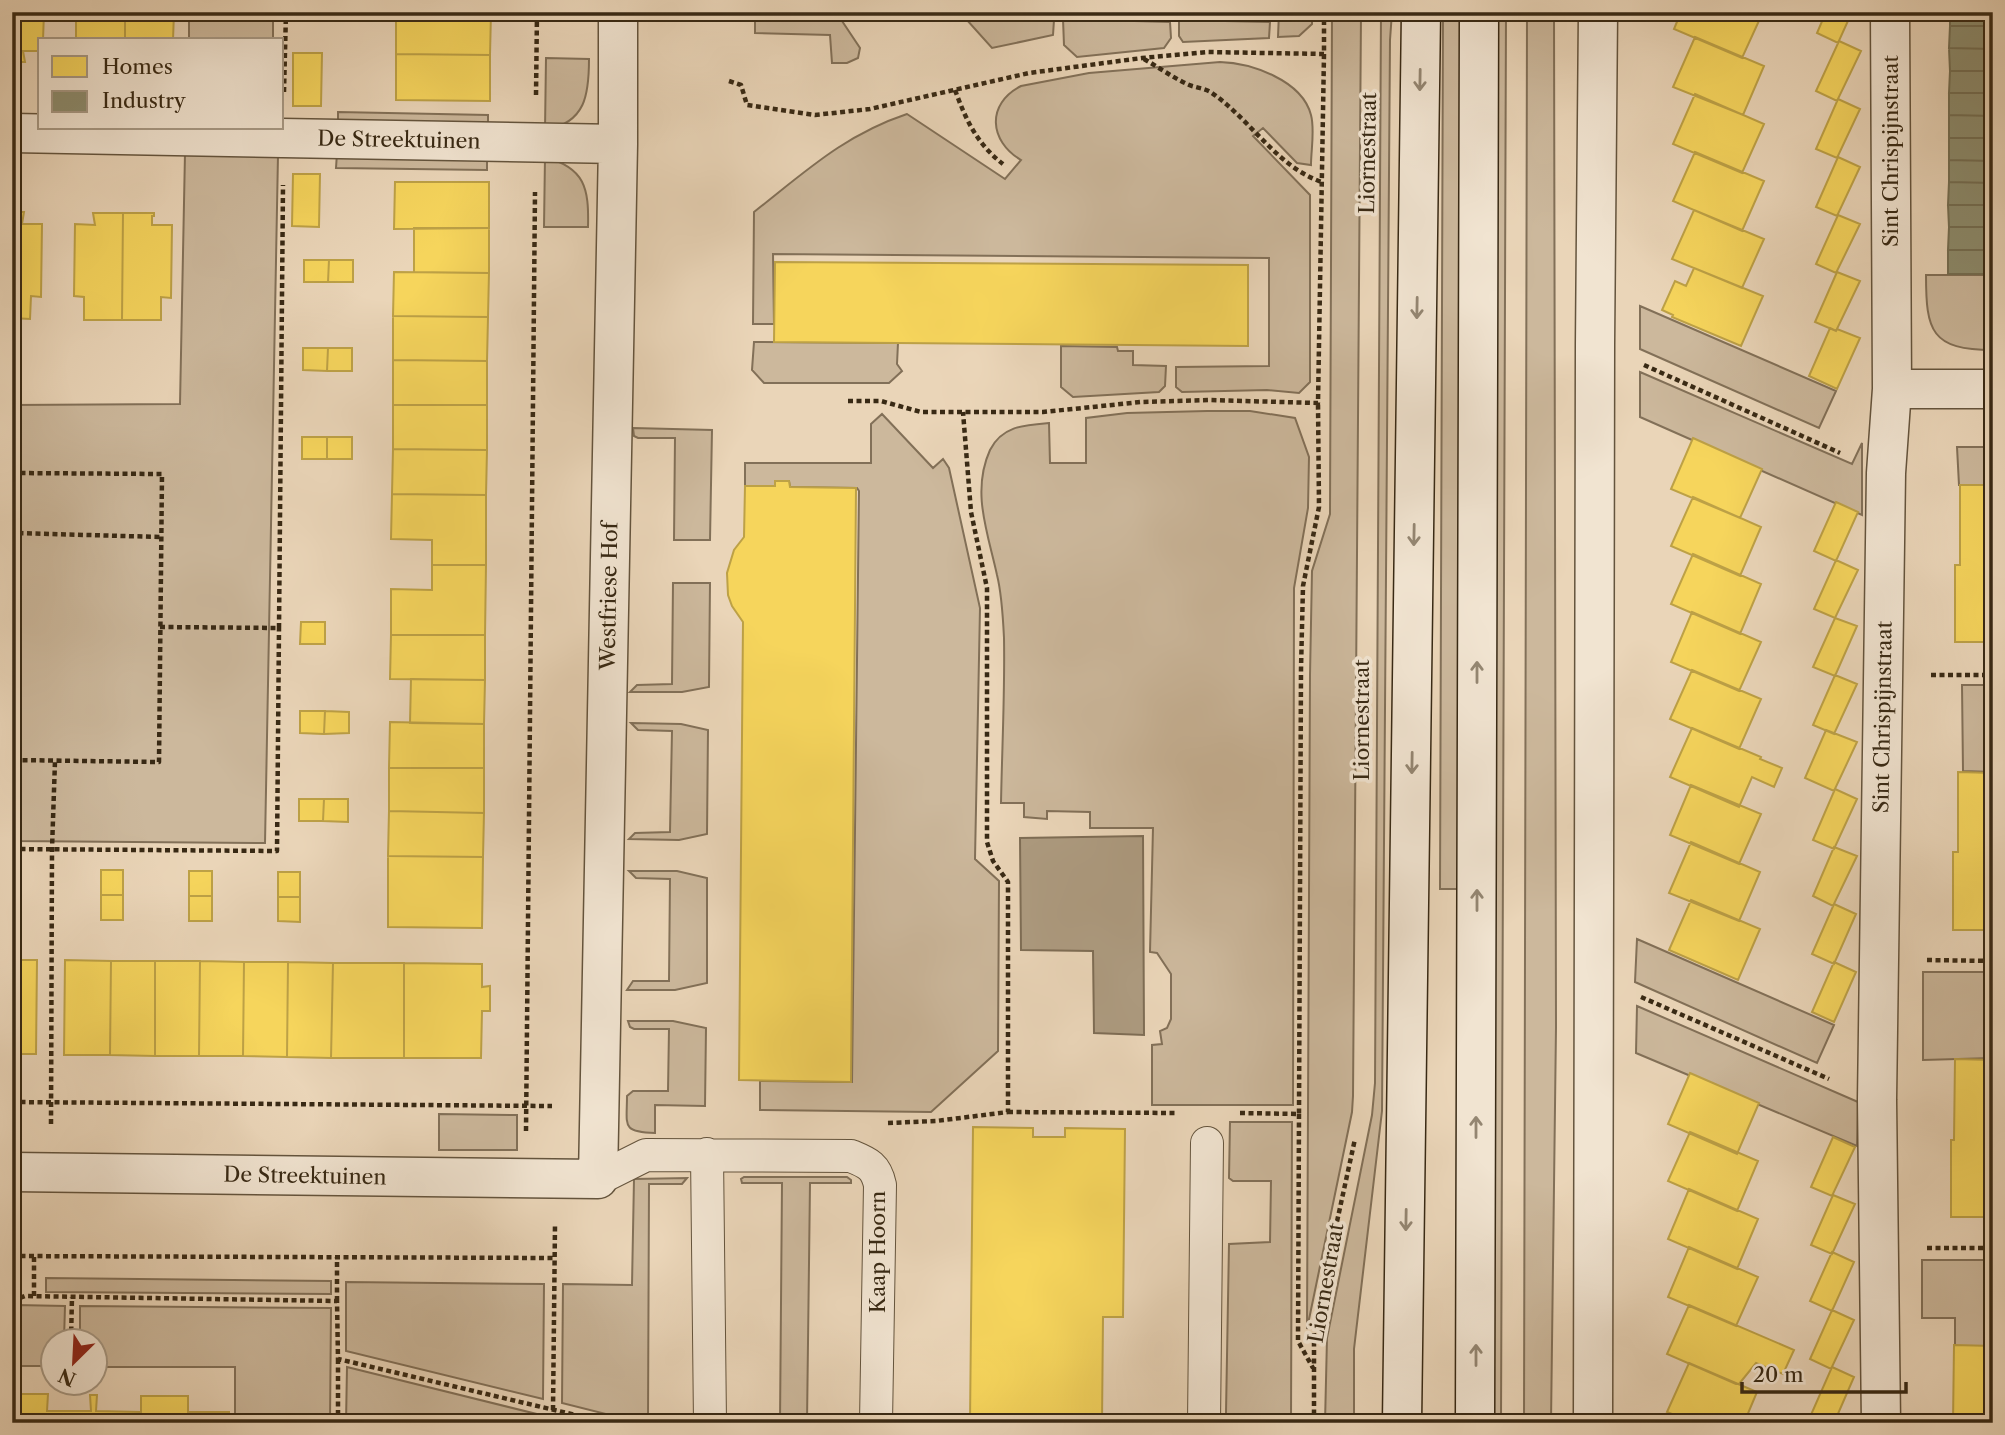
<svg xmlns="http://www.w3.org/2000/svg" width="2005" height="1435" font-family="'Libre Caslon Text',serif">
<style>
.green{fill:#ccb89c;stroke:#827058;stroke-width:2}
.water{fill:#ad9b80;stroke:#7e6d55;stroke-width:2}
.homes{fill:#f6d55c;stroke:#bda146;stroke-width:2}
.industry{fill:#8c8c6e;stroke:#736e53;stroke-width:2}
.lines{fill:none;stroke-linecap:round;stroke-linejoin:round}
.lane-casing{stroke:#64543d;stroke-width:34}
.street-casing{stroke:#64543d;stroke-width:41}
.secondary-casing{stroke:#382914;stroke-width:41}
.path{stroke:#382914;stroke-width:4.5;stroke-dasharray:5 3.5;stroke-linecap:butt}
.lane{stroke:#f1e4d1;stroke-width:32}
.street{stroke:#f1e4d1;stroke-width:38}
.secondary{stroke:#f1e4d1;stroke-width:38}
.oneway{stroke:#948672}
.labels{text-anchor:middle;stroke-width:7;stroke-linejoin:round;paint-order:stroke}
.street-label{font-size:21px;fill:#382914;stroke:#f1e4d1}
</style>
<rect width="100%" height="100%" fill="#ead5b8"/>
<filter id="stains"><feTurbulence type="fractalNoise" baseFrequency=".00286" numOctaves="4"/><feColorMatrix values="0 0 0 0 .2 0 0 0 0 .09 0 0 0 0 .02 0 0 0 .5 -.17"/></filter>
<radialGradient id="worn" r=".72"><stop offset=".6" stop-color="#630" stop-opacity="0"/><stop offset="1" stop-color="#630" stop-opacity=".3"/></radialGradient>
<path class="green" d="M189,12H273V40H189Z
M755,12H775L776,19L842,21L860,48L858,58L847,63H832L830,35L755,33Z
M1279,12H1312V24L1299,36L1278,37Z
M1332,12H1361L1353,1096L1352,1112L1307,1329L1310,675L1312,571L1330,514Z
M1381,12H1392L1390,40L1382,1111L1354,1349V1423H1325L1327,1338L1372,1115L1375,1083Z
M1443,12H1467L1463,889H1440Z
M1496,12H1506L1501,1423H1493Z
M1527,12H1554L1556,1027L1551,1423H1524Z
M966,19L1054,20L1053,35L992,48Z
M1063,19L1170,22L1171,38L1164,48L1077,57L1064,45Z
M1179,20L1270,22L1269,38L1183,42L1179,36Z
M546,58L589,59C589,94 586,123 545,130Z
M1220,62C1251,63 1302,80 1311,115C1315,130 1311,150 1311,165L1297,163L1263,128L1253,136L1310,195V382L1299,393L1267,390L1182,392L1176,387V367L1269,366V258L773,254L774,324H753L754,212C805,172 844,135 907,114L1005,179L1021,160C989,141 986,104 1021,86L1089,73Z
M338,112L488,115V129L338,126Z
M185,153L278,155L265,843L12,841V405L180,404Z
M337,153L487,156V170L336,168Z
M545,157C585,168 589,188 588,227H544Z
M1926,275H1993V350C1931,350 1926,331 1926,275Z
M1640,306L1836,391L1819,428L1640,349Z
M754,342L898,343L897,364L902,371L889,383H764L752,370Z
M1061,346L1117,347L1118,351H1133V365L1166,366L1165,386L1159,392L1073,397L1061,387Z
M1640,372L1852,464L1862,443V515L1640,417Z
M1207,411H1250L1295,418L1309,457L1308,508L1294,588L1293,1105H1152V1045L1162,1044L1160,1031L1167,1028L1171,1019V974L1157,953L1150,952L1153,828H1090V812L1047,811V819L1024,817V803H1001C1002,748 1005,693 1004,638C1003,617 1002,595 997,575C988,533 971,492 990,450C1002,426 1024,425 1049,423L1050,463H1086V418L1127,413Z
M882,414L933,468L943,459L949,468L980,608L975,859L999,881L998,1051L931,1112L760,1110V1081L852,1082L859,491L857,488L790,487L789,481H775V487L745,486V463H871V424Z
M633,428L712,430L710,540H674L675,438H638L634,436Z
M1957,447H1993V485H1959Z
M673,583H710L709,687L682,692H630L637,685L672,684Z
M1962,685H1993V772L1963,771Z
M631,723L681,724L708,730L707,834L679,840L629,839L635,833L670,832L672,731L638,730Z
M629,871H677L707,878V983L675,990H627L633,981H669L670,879L636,878Z
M1637,939L1834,1025L1817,1063L1635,982Z
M1923,972H1993V1058L1923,1060Z
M1637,1006L1858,1102L1857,1146L1636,1053Z
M628,1021H673L706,1028L705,1106L655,1105V1133C621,1132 627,1126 627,1096L633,1091H668L669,1029H634L630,1027Z
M439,1114L517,1115V1150H439Z
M1230,1122H1292L1291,1423H1268V1419L1231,1418H1227L1226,1413L1229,1244L1270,1242L1271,1181H1233L1229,1178Z
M744,1177H847L851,1180V1183H810L807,1423H780L782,1183H742L741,1179Z
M687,1178L682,1184H649L648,1423H611L610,1415L562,1403L563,1284L632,1285L634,1179Z
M1922,1260H1993V1346H1955V1318H1922Z
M46,1278L331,1281V1294L46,1292Z
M346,1282L544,1284L543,1399L346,1351Z
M16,1305L65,1306L64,1340H52V1366H12V1307Z
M80,1306L331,1308L330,1423H235V1367H95L94,1340H80Z
M347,1367L573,1423H346Z"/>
<path class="water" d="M1143,836L1144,1035L1094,1033L1093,951L1021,950L1020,838Z"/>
<path class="homes" d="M12,12H44L43,40H40V51H23L25,62H12Z
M76,12H125V40H76Z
M125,12H174L173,40H125Z
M306,12H331V21L306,20Z
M331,12H356V21H331Z
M396,12H491L490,55L396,54Z
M1681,12H1763L1742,58L1674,29Z
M1826,12H1852L1838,43L1817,33Z
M1695,37L1764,66L1743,115L1673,87Z
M1839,41L1861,51L1837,101L1816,91Z
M293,53H322L321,106H293Z
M396,54L490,55V101L396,100Z
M1695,94L1764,124L1742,173L1673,144Z
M1838,99L1860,109L1837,158L1816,149Z
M1695,152L1764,181L1742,231L1673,201Z
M1838,157L1860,167L1837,216L1816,207Z
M293,174H320L319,227L292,226Z
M395,182H489V228L394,229Z
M1694,210L1764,239L1742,288L1672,259Z
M12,212H24L22,224H42L41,297L31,296L30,319L12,318Z
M93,213H123L122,320H84V297L74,296L75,224L95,225Z
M123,213H154V216H152V225H172L171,298L161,297V320H122Z
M1838,215L1860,224L1836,273L1816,264Z
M414,228H489V273L414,272Z
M304,260H329L328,282H304Z
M329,260H353V282H328Z
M775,262L1248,265V346L774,342Z
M1694,268L1763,296L1741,346L1672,317L1673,315L1662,310L1675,281L1686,286Z
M394,272L489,273L488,317L393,316Z
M1837,272L1860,281L1836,331L1815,322Z
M393,316L488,317L487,361L393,360Z
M1830,328L1836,331L1837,329L1860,338L1837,389L1809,376Z
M303,348H328L327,371L303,370Z
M328,348H352V371H327Z
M393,360L487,361V405H393Z
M393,405H487V450L393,449Z
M302,437H327V459H302Z
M327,437H352V459H327Z
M1693,438L1762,469L1740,518L1671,489Z
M393,449L487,450L486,495L392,494Z
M775,481H789L790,487L856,488L851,1082L739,1080L743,622L732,606L728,595L727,573L734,550L744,537L745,486H775Z
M1960,485H1993V642H1955V565H1960Z
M392,494L486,495V565H432V540L391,539Z
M1693,497L1761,527L1740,576L1671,546Z
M1836,502L1858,512L1836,561L1814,551Z
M1693,554L1761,584L1740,634L1671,604Z
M1836,560L1858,570L1835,618L1814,609Z
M432,565H486L485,635H391V589L432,590Z
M1692,612L1761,642L1739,691L1671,662Z
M1835,618L1857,626L1835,676L1813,667Z
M301,622H325V644H300Z
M391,635H485V680L390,679Z
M1692,670L1761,699L1739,749L1670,719Z
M1835,675L1857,684L1834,734L1813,725Z
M411,679L485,680L484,724L410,723Z
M300,711H325L324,734L300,733Z
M325,711L349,712V733L324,734Z
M390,722L484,724V768H389Z
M1692,728L1761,757L1760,759L1782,768L1774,787L1752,777L1739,807L1670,777Z
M1826,730L1857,742L1834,791L1805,778Z
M389,768H484V813L389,811Z
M1958,772L1993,773V930H1953V852H1958Z
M1691,785L1761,814L1739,864L1670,835Z
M1835,789L1857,799L1834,849L1813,840Z
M299,799H324L323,821H299Z
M324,799H348V822L323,821Z
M389,811L484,813L483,857L388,856Z
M1691,842L1760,872L1739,921L1669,893Z
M1834,847L1857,856L1833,906L1813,896Z
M388,856L483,857L482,928L388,927Z
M101,870H123V895H101Z
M189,871H212V896H189Z
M278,872H300V897H278Z
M101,895H123V920H101Z
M189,896H212V921H189Z
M278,897H300V922L278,921Z
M1691,900L1760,929L1738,980L1669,950Z
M1834,904L1856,914L1834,964L1812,954Z
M12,960H37L36,1054H12Z
M65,960L111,961L110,1055H64Z
M111,961H155V1056L110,1055Z
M155,961H200L199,1056H155Z
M200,961L244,962L243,1056H199Z
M244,962H288L287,1057L243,1056Z
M288,962L333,963L331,1058L287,1057Z
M1834,962L1856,972L1834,1022L1812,1012Z
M333,963H404V1058H331Z
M404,963L482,964V987L490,986V1011H482L481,1058H404Z
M1955,1059L1993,1060V1217H1951V1140H1954Z
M1690,1073L1759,1103L1737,1154L1668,1124Z
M973,1127L1033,1128V1137H1065V1128L1125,1129L1123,1317H1103L1102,1423H970Z
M1690,1132L1758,1161L1737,1211L1668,1181Z
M1833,1137L1855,1147L1832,1196L1811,1187Z
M1689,1189L1758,1219L1737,1269L1668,1239Z
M1833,1195L1855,1204L1832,1254L1811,1245Z
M1689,1247L1758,1277L1736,1326L1668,1297Z
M1832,1252L1854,1262L1832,1311L1810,1301Z
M1689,1305L1794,1350L1783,1374L1756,1363L1739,1384H1736L1667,1354Z
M1832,1310L1854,1320L1831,1369L1810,1359Z
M1954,1345L1993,1346V1423H1953Z
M1689,1363L1757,1392L1744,1423H1695L1667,1412Z
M1832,1367L1854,1377L1834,1423H1823L1810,1417Z
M12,1394H48L47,1411H91L90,1395H97L96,1411L141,1412V1396H188V1412H229V1423H12Z"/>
<path class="industry" d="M1950,12H1993V26H1950Z
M1950,26H1993V49L1949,48Z
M1949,48L1993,49V71H1950Z
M1950,71H1993V93H1949Z
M1949,93H1993V116L1949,115Z
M1949,115L1993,116V138H1949Z
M1949,138H1993V161L1949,160Z
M1949,160L1993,161V183L1949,182Z
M1949,182L1993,183V205H1948Z
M1948,205H1993V227H1949Z
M1949,227H1993V250H1948Z
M1948,250H1993V274H1948Z"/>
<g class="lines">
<g class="lane-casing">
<path id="lane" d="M707,1154L710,1423
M598,1179L646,1155L851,1156C868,1163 876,1166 880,1185L876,1423
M1204,1423L1207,1143"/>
</g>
<g class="street-casing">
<path id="street" d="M12,133L618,144
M1892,389H1993
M12,1172L598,1179L618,144V12
M1593,1423L1595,344L1598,12
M1881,1423L1877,1100L1886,473L1892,389L1890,12"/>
</g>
<g class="secondary-casing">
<path id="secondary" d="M1402,1423L1421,12
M1475,1423L1479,12"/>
</g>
<path class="path" d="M1144,59C1158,67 1172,77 1187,84C1195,88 1205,88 1212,93C1251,120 1277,167 1322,182
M729,81L741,85L747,105L815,115L870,109L1029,73L1142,58L1208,52L1324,54V12
M955,90C966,120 977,144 1003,164
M284,92L286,12
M536,95L537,12
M1644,365L1840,453
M848,401H881L921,412H1043L1141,402L1208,400L1318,403L1324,54
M12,473L162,474L159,762L12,760
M12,622L14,533L161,537
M160,627L279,628L283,185
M1931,675H1993
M12,849L277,851L279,628
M1927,960L1993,961
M1641,997L1829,1079
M12,1102L552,1106
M1008,1112L1175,1113
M1240,1113L1299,1114L1301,669L1303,586L1319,507L1318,403
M1299,1114L1298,1341L1313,1368
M888,1123L936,1121L1008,1112V882L993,861L987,842V588L971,512L963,412
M51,1124L52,849L55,761
M526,1131L535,192
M1927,1248H1993
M12,1256L555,1258
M34,1296V1256
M12,1301L25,1296L337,1301L338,1359L601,1421V1423
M337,1301V1257
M71,1340L72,1297
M338,1359V1423
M71,1383V1382
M553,1410L555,1225
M1314,1423V1327L1355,1139"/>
<use href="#lane" class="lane"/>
<use href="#street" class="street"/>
<use href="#secondary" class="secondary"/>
</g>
<defs><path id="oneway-shaft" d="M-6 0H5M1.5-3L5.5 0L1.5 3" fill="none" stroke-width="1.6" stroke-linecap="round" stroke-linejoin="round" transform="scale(1.75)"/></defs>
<g class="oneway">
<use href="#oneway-shaft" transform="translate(1420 80) rotate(91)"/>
<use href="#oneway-shaft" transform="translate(1417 308) rotate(91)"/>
<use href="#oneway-shaft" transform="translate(1414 535) rotate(91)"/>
<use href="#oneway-shaft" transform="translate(1477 672) rotate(-90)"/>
<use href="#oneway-shaft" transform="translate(1412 763) rotate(91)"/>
<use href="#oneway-shaft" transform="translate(1477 900) rotate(-90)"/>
<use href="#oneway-shaft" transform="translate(1476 1127) rotate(-90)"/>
<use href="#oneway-shaft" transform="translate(1406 1220) rotate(91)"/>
<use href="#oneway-shaft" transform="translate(1476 1355) rotate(-90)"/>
</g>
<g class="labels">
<g class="street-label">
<text transform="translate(399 140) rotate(1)" y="7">De Streektuinen</text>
<text transform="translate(1891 151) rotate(-90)" y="7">Sint Chrispijnstraat</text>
<text transform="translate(1368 153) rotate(-89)" y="7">Liornestraat</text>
<text transform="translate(609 596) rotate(-89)" y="7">Westfriese Hof</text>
<text transform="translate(1883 717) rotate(-89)" y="7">Sint Chrispijnstraat</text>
<text transform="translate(1362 720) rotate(-90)" y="7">Liornestraat</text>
<text transform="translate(305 1176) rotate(1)" y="7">De Streektuinen</text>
<text transform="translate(878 1252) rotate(-90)" y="7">Kaap Hoorn</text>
<text transform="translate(1326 1283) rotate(-80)" y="7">Liornestraat</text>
</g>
</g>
<rect width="2005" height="1435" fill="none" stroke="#ead5b8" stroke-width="42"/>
<rect x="14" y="14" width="1977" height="1407" fill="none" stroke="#382914" stroke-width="3.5"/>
<rect x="21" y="21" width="1963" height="1393" fill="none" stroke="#382914" stroke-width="2"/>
<rect x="38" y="38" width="245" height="91" fill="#f1e4d1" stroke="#a79985" stroke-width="2"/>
<rect x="52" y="56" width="35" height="21" fill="#f6d55c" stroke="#a79985" stroke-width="2"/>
<text x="102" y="74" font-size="21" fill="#382914">Homes</text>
<rect x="52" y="91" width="35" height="21" fill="#8c8c6e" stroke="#a79985" stroke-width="2"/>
<text x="102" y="108" font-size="21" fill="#382914">Industry</text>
<g transform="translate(74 1362) rotate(204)"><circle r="33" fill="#f1e4d1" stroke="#a79985" stroke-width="2"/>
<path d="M0-5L12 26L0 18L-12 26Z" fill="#8f2418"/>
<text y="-10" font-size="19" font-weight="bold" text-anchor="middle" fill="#382914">N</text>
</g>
<path d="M1742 1382v10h164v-10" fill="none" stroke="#382914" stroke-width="3.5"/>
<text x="1753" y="1382" font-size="21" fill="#382914" stroke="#f1e4d1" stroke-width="5" paint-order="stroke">20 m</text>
<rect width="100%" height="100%" filter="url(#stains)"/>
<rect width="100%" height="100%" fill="url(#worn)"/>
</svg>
